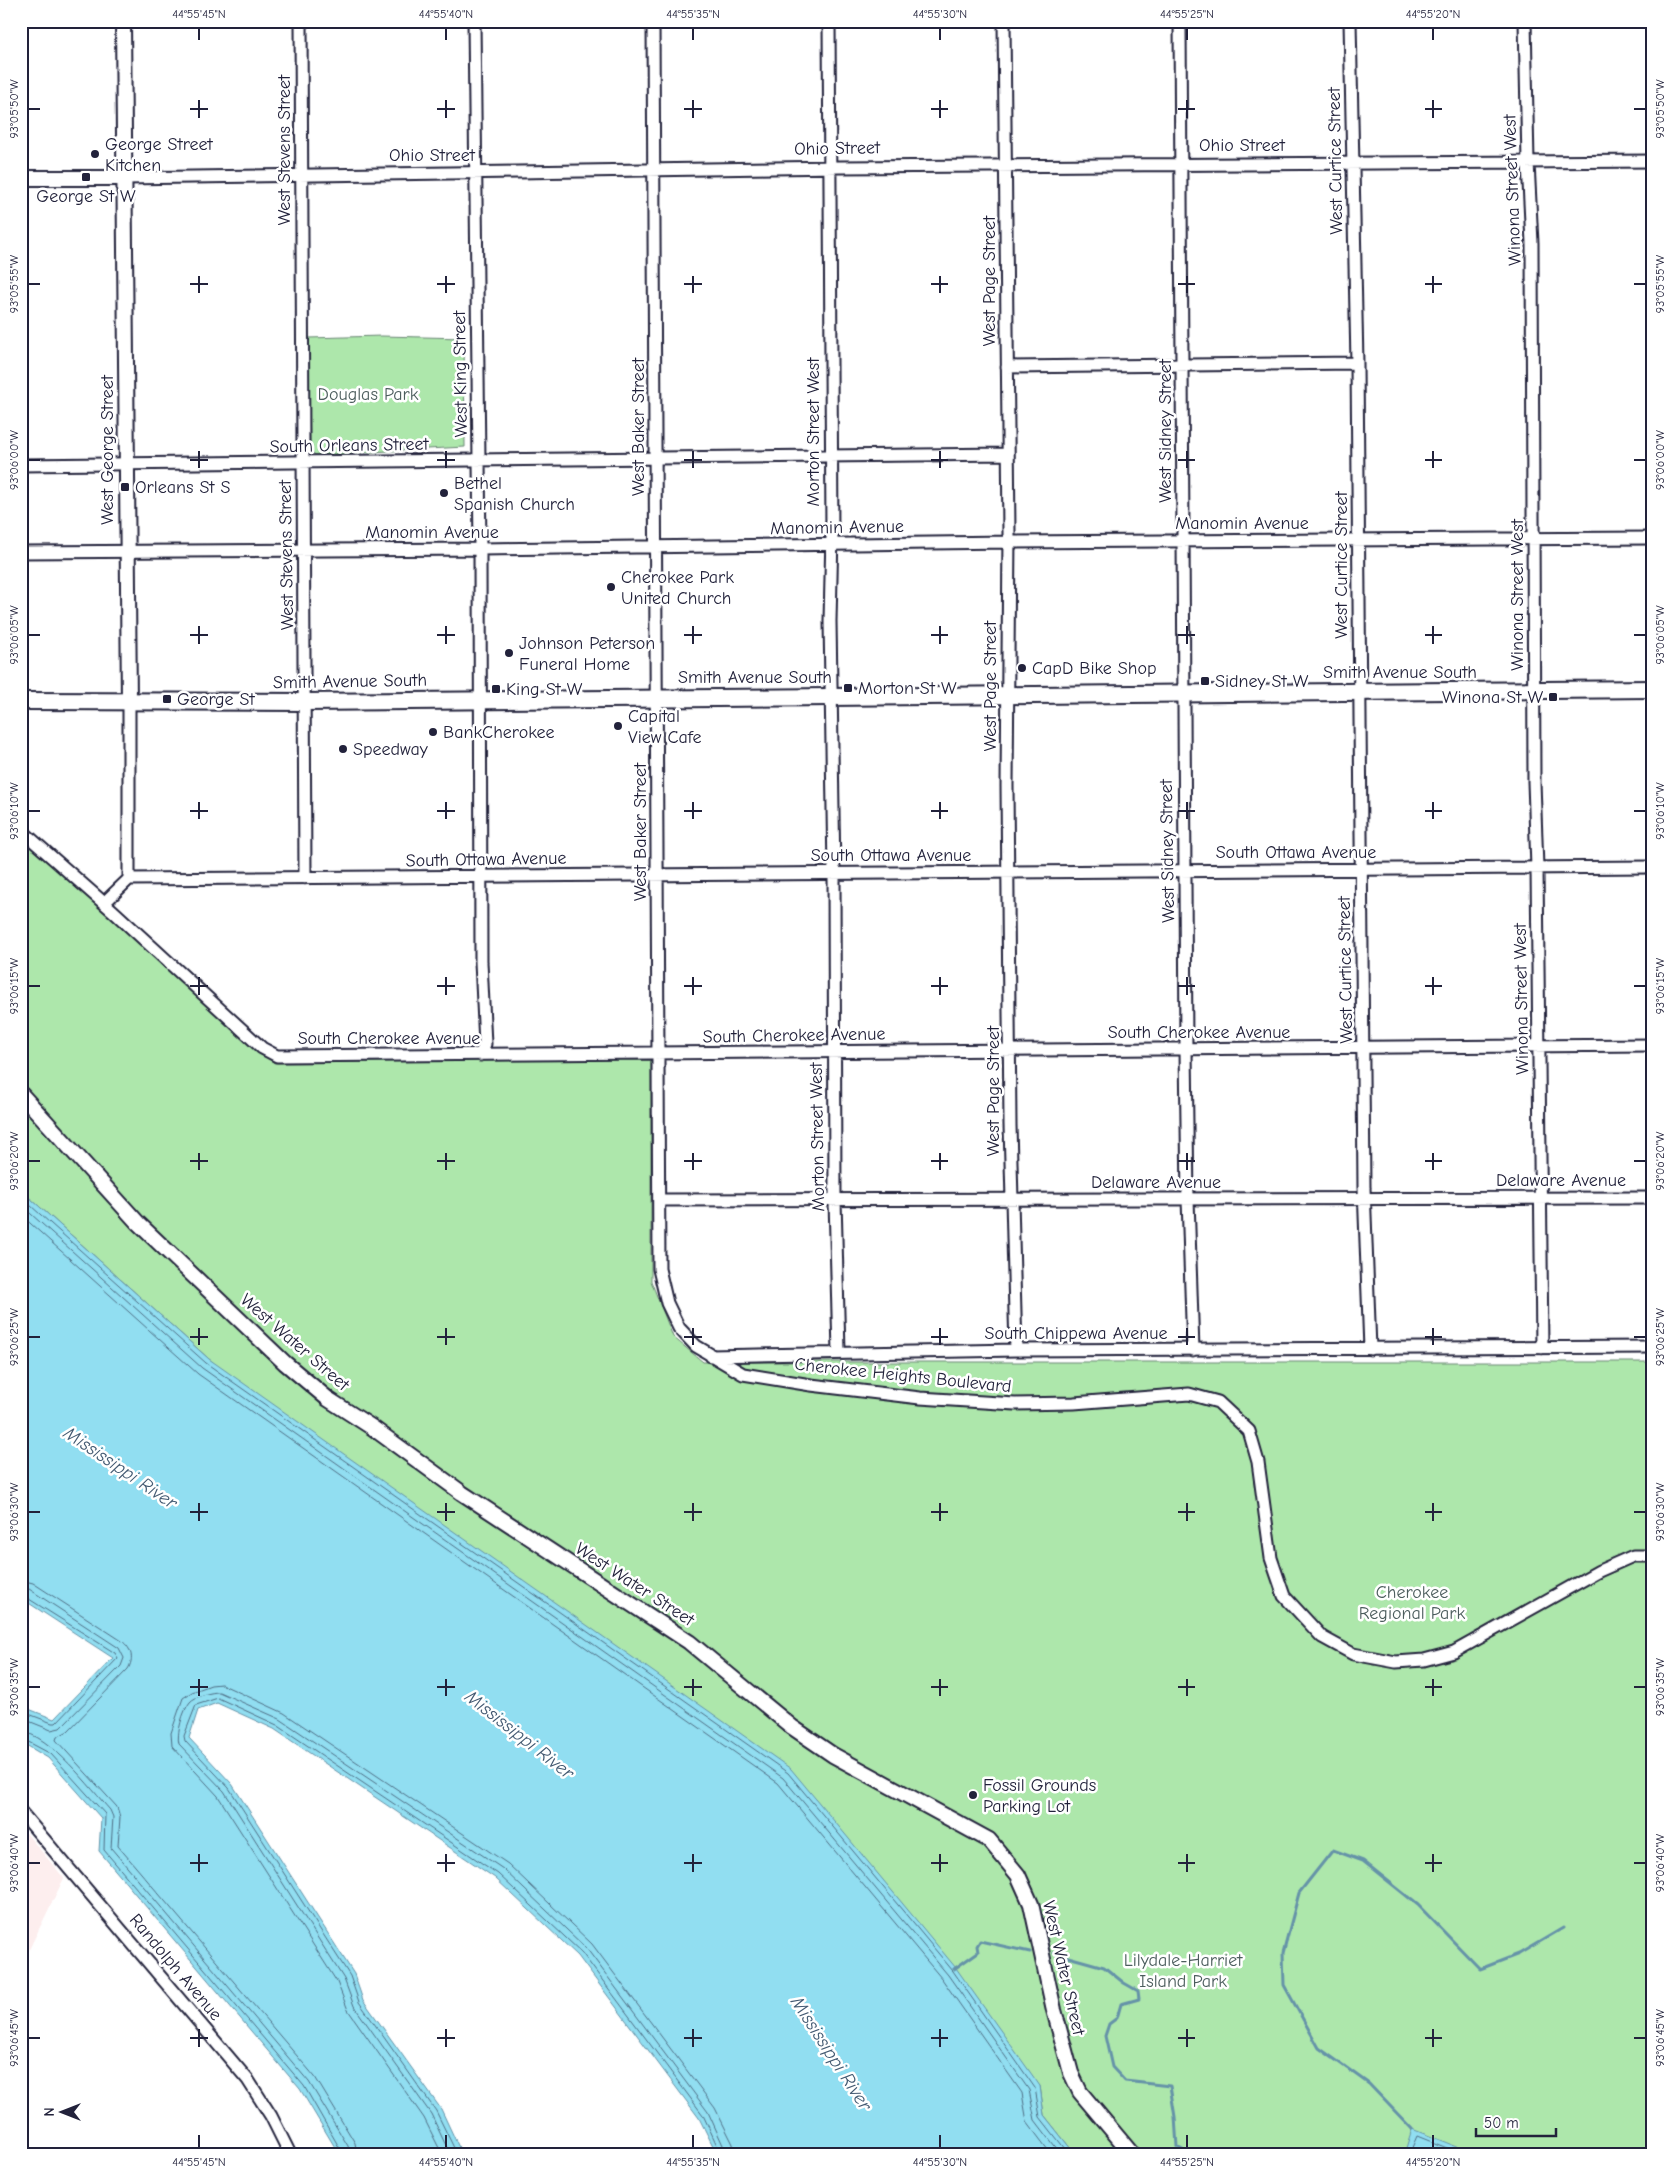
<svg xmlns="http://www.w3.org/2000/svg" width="1674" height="2175" font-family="'Comic Neue',sans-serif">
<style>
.built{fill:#fdeeee}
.green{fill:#ade7ab;stroke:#688473}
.water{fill:#91def1;stroke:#6593a8}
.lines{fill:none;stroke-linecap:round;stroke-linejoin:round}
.shore{stroke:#4e6d84;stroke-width:1}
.stream{stroke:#6593a8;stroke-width:3}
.minor-casing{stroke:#22223b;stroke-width:15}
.tertiary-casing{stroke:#22223b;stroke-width:18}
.secondary-casing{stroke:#22223b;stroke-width:20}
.minor{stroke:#fff;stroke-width:11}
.tertiary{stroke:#fff;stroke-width:14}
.secondary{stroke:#fff;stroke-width:16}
.ticks{fill:none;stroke:#22223b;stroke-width:2}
.poi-dot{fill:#22223b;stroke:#fff;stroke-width:2}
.labels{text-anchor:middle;stroke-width:5;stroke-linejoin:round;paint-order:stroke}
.poi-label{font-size:18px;fill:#22223b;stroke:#fff;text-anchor:start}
.street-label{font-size:18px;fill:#22223b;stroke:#fff}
.park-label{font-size:18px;fill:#4c5d5d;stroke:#fff}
.water-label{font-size:19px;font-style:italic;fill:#435a72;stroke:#fff}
.neatline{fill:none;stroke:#22223b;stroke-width:2}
.ticks-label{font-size:12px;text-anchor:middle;fill:#22223b}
</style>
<rect width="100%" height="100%" fill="#fff"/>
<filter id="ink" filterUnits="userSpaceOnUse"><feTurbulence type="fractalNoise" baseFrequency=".02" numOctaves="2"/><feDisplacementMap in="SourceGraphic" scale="10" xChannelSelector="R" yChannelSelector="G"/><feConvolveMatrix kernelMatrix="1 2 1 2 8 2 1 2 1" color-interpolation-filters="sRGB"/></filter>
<g filter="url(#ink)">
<path class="built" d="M21,1827L64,1878L21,1966Z"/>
<path class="green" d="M382,336L464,338L465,447L315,455L310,449L308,338Z
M21,823L274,1063L651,1059V1281L673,1337L703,1362H1653V2154H1075L1044,2115L1040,2086L209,1359L21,1190Z"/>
<path class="water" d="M21,1190L209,1359L791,1769L956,1968L1040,2086L1044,2115L1075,2154H717L699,2118L578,1956L495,1878L274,1729L217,1703L198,1710L189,1738L232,1784L354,1974L363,2000L441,2109L462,2154H339L300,2089L99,1851L101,1818L48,1758L21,1742V1706L54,1719L113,1658L21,1598Z
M1412,2129L1475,2154H1394L1406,2148Z"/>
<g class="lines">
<path class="shore" d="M21,1197L206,1363L788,1773L953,1971L1035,2088L1040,2117L1069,2154
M21,1205L202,1368L783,1778L948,1975L1029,2090L1035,2120L1061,2154
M21,1215L198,1374L778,1783L942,1979L1022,2093L1027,2122L1051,2154
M21,1580L33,1583L122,1641C132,1649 134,1659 128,1669L68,1731L57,1737L56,1740L117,1807L120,1817L118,1846L315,2077L355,2143L357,2154
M21,1588L29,1589L119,1648L124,1658L121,1666L60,1728L51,1730L21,1718
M21,1594L115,1653L118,1658L56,1723H52L21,1711
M21,1732C49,1733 92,1790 110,1810L113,1817L111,1848L309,2082L348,2146L350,2154
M21,1738L51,1754L105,1814L104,1850L304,2086L343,2154
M442,2154L424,2118L348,2010L337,1982L218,1796L172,1746L171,1733L183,1698L192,1692L211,1685L221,1684L284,1713L508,1864L592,1944L715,2108L733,2144L735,2154
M450,2154L431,2114L354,2006L344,1979L224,1791L179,1744C176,1735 183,1710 190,1702C195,1696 212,1692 219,1692L280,1719L503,1869L587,1949L708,2112L727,2154
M457,2154L436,2111L359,2002L350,1976L229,1788L185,1741L184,1736L196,1705L218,1698L277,1725L498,1874L582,1953L703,2115L721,2154
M1406,2154L1411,2150L1417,2136L1462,2154"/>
<path class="stream" d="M1054,1953L1104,1967L1124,1983L1138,1991L1139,1999L1121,2004L1117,2018L1109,2024L1105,2036L1112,2067L1125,2081L1170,2086L1175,2117L1177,2147L1190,2154
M954,1969L978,1952L977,1946L980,1941L1030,1952
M1412,2129L1369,2084L1319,2048L1284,1985L1283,1953L1299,1893L1333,1850L1363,1861L1418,1905L1480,1969L1519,1954L1563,1928"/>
<g class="minor-casing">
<path id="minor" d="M301,21L305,878
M474,21L480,549L481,962L485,1044L480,1055
M653,21L659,1269L667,1303L679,1328L696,1346L743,1374L811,1385L920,1398L1015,1404L1074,1403L1189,1394L1218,1402L1249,1431L1258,1462L1271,1558L1284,1596L1322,1637L1353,1654L1396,1662L1424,1660L1454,1652L1599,1571L1633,1556H1653
M829,21L832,534L830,621L834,873L835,1200L839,1352
M1004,21L1009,533L1007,786L1010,1125L1016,1350
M1180,21L1186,1050L1188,1199L1193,1350
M1350,21L1357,363L1364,1188L1370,1349
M1525,21L1528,162L1532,243L1534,782L1537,868L1542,1348
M124,178L840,167L1653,161
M1007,367L1357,363
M21,465L1008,454
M21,552L480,549L1009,542L1653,538
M129,702V879
M21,830L113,911L262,1048L277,1056L1653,1045
M129,879L1653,867
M104,903L129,879
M659,1200L1653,1198
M711,1356L1016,1350L1653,1347
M21,1812L248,2080L271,2116L290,2154"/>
</g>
<g class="tertiary-casing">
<path id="tertiary" d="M123,21L129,702
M21,178H124
M21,1094L138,1223L285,1363L328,1399L373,1428L462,1493L689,1642L792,1727L833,1755L989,1840L1018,1875L1031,1904L1054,2010L1071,2073L1080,2092L1132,2154"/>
</g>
<g class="secondary-casing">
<path id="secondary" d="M21,701L305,702L1653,689"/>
</g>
<use href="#minor" class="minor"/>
<use href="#tertiary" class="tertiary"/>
<use href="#secondary" class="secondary"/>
</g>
</g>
<path class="ticks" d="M199,28V40M446,28V40M693,28V40M940,28V40M1187,28V40M1433,28V40M199,100V118M446,100V118M693,100V118M940,100V118M1187,100V118M1433,100V118M28,109H40M190,109H208M437,109H455M684,109H702M931,109H948M1178,109H1195M1425,109H1442M1634,109H1646M199,276V293M446,276V293M693,276V293M940,276V293M1187,276V293M1433,276V293M28,284H40M190,284H208M437,284H455M684,284H702M931,284H948M1178,284H1195M1425,284H1442M1634,284H1646M199,451V468M446,451V468M693,451V468M940,451V468M1187,451V468M1433,451V468M28,460H40M190,460H208M437,460H455M684,460H702M931,460H948M1178,460H1195M1425,460H1442M1634,460H1646M199,626V644M446,626V644M693,626V644M940,626V644M1187,626V644M1433,626V644M28,635H40M190,635H208M437,635H455M684,635H702M931,635H948M1178,635H1195M1425,635H1442M1634,635H1646M199,802V819M446,802V819M693,802V819M940,802V819M1187,802V819M1433,802V819M28,811H40M190,811H208M437,811H455M684,811H702M931,811H948M1178,811H1195M1425,811H1442M1634,811H1646M199,977V995M446,977V995M693,977V995M940,977V995M1187,977V995M1433,977V995M28,986H40M190,986H208M437,986H455M684,986H702M931,986H948M1178,986H1195M1425,986H1442M1634,986H1646M199,1153V1170M446,1153V1170M693,1153V1170M940,1153V1170M1187,1153V1170M1433,1153V1170M28,1161H40M190,1161H208M437,1161H455M684,1161H702M931,1161H948M1178,1161H1195M1425,1161H1442M1634,1161H1646M199,1328V1345M446,1328V1345M693,1328V1345M940,1328V1345M1187,1328V1345M1433,1328V1345M28,1337H40M190,1337H208M437,1337H455M684,1337H702M931,1337H948M1178,1337H1195M1425,1337H1442M1634,1337H1646M199,1503V1521M446,1503V1521M693,1503V1521M940,1503V1521M1187,1503V1521M1433,1503V1521M28,1512H40M190,1512H208M437,1512H455M684,1512H702M931,1512H948M1178,1512H1195M1425,1512H1442M1634,1512H1646M199,1679V1696M446,1679V1696M693,1679V1696M940,1679V1696M1187,1679V1696M1433,1679V1696M28,1687H40M190,1687H208M437,1687H455M684,1687H702M931,1687H948M1178,1687H1195M1425,1687H1442M1634,1687H1646M199,1854V1872M446,1854V1872M693,1854V1872M940,1854V1872M1187,1854V1872M1433,1854V1872M28,1863H40M190,1863H208M437,1863H455M684,1863H702M931,1863H948M1178,1863H1195M1425,1863H1442M1634,1863H1646M199,2029V2047M446,2029V2047M693,2029V2047M940,2029V2047M1187,2029V2047M1433,2029V2047M28,2038H40M190,2038H208M437,2038H455M684,2038H702M931,2038H948M1178,2038H1195M1425,2038H1442M1634,2038H1646M199,2135V2148M446,2135V2148M693,2135V2148M940,2135V2148M1187,2135V2148M1433,2135V2148"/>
<g class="poi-dot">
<circle cx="95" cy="154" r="5"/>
<rect x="81" y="172" width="10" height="10" rx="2.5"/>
<rect x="120" y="482" width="10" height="10" rx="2.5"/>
<circle cx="444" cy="493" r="5"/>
<circle cx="611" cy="587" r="5"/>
<circle cx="509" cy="653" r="5"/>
<circle cx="1022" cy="668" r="5"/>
<rect x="1200" y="676" width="10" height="10" rx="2.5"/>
<rect x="843" y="683" width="10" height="10" rx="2.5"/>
<rect x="491" y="684" width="10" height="10" rx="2.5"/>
<rect x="1548" y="692" width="10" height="10" rx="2.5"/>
<rect x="162" y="694" width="10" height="10" rx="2.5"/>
<circle cx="618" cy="726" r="5"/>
<circle cx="433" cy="732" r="5"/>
<circle cx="343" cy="749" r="5"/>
<circle cx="973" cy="1795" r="5"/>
</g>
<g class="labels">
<g class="poi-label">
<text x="105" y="150">George Street<tspan x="105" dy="21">Kitchen</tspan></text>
<text x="86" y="202" text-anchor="middle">George St W</text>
<text x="454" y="489">Bethel<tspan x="454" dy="21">Spanish Church</tspan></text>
<text x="135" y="493">Orleans St S</text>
<text x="621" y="583">Cherokee Park<tspan x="621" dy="21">United Church</tspan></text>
<text x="519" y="649">Johnson Peterson<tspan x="519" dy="21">Funeral Home</tspan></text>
<text x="1032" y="674">CapD Bike Shop</text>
<text x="1215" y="687">Sidney St W</text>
<text x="858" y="694">Morton St W</text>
<text x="506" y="695">King St W</text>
<text x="1543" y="703" text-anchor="end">Winona St W</text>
<text x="177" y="705">George St</text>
<text x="628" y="722">Capital<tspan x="628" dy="21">View Cafe</tspan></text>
<text x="443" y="738">BankCherokee</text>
<text x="353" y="755">Speedway</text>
<text x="983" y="1791">Fossil Grounds<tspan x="983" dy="21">Parking Lot</tspan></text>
</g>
<g class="street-label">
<text x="1242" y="151">Ohio Street</text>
<text transform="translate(837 148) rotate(-1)" y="6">Ohio Street</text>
<text transform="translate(284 150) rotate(-90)" y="6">West Stevens Street</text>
<text x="432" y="161">Ohio Street</text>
<text transform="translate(1335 161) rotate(-91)" y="6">West Curtice Street</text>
<text transform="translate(1512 190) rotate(-92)" y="6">Winona Street West</text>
<text transform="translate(989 281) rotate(-90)" y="6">West Page Street</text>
<text transform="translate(460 374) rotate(-91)" y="6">West King Street</text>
<text transform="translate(638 427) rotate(-90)" y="6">West Baker Street</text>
<text transform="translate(1165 431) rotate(-90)" y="6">West Sidney Street</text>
<text transform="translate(813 432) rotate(-90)" y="6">Morton Street West</text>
<text transform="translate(349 445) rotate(-1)" y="6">South Orleans Street</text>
<text transform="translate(107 450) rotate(-90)" y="6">West George Street</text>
<text x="1242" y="529">Manomin Avenue</text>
<text transform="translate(837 527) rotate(-1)" y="6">Manomin Avenue</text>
<text x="432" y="538">Manomin Avenue</text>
<text transform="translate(286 555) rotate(-91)" y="6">West Stevens Street</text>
<text transform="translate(1341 565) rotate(-90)" y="6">West Curtice Street</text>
<text transform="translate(1517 595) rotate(-90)" y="6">Winona Street West</text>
<text x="1400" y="678">Smith Avenue South</text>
<text x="755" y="683">Smith Avenue South</text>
<text transform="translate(350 681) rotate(-1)" y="6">Smith Avenue South</text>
<text transform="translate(990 686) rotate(-90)" y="6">West Page Street</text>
<text transform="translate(640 832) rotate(-90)" y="6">West Baker Street</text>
<text transform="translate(1167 851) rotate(-91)" y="6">West Sidney Street</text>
<text x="1296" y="858">South Ottawa Avenue</text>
<text x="891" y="861">South Ottawa Avenue</text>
<text transform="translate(486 859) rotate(-1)" y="6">South Ottawa Avenue</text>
<text transform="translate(1345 970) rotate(-91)" y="6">West Curtice Street</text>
<text transform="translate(1521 999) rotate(-91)" y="6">Winona Street West</text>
<text x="1199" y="1038">South Cherokee Avenue</text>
<text transform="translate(794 1035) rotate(-1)" y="6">South Cherokee Avenue</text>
<text x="389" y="1044">South Cherokee Avenue</text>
<text transform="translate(993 1091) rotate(-90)" y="6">West Page Street</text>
<text transform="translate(817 1137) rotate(-91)" y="6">Morton Street West</text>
<text x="1561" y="1186">Delaware Avenue</text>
<text x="1156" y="1188">Delaware Avenue</text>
<text x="1076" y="1339">South Chippewa Avenue</text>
<text transform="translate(295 1342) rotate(41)" y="6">West Water Street</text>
<text transform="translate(903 1375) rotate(6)" y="6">Cherokee Heights Boulevard</text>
<text transform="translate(635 1584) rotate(33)" y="6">West Water Street</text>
<text transform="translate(176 1967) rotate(50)" y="6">Randolph Avenue</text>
<text transform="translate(1064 1968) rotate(77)" y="6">West Water Street</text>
</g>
<g class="park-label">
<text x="368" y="400">Douglas Park</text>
<text x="1412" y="1598">Cherokee<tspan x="1412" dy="21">Regional Park</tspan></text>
<text x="1183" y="1966">Lilydale-Harriet<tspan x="1183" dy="21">Island Park</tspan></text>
</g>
<g class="water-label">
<text transform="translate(121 1467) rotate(34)" y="7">Mississippi River</text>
<text transform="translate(520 1734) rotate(38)" y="7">Mississippi River</text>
<text transform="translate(832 2053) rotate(57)" y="7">Mississippi River</text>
</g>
</g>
<rect width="1674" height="2175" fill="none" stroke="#fff" stroke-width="55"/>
<g transform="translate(62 2112) rotate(270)" stroke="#ffffff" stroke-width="4" paint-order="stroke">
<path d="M0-4L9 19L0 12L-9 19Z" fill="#22223b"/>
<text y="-8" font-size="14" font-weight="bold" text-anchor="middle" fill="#22223b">N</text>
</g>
<path d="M1476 2128v8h80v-8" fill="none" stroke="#22223b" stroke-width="2.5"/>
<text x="1484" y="2128" font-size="15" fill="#22223b" stroke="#ffffff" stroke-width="4" paint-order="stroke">50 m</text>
<rect x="28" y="28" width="1618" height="2120" class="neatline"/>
<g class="ticks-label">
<text x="199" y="18">44°55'45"N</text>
<text x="446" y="18">44°55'40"N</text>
<text x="693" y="18">44°55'35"N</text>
<text x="940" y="18">44°55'30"N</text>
<text x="1187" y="18">44°55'25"N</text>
<text x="1433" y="18">44°55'20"N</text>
<text transform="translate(1660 109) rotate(-90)" y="4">93°05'50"W</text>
<text transform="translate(14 109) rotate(-90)" y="4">93°05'50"W</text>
<text transform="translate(1660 284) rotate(-90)" y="4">93°05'55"W</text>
<text transform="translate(14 284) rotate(-90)" y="4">93°05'55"W</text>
<text transform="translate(1660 460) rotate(-90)" y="4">93°06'00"W</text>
<text transform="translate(14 460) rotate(-90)" y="4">93°06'00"W</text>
<text transform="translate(1660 635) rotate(-90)" y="4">93°06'05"W</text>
<text transform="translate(14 635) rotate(-90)" y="4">93°06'05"W</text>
<text transform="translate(1660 811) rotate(-90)" y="4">93°06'10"W</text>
<text transform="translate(14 811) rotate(-90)" y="4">93°06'10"W</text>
<text transform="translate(1660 986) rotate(-90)" y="4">93°06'15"W</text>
<text transform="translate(14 986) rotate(-90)" y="4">93°06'15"W</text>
<text transform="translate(1660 1161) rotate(-90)" y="4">93°06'20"W</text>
<text transform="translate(14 1161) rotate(-90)" y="4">93°06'20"W</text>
<text transform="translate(1660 1337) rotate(-90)" y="4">93°06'25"W</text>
<text transform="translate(14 1337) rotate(-90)" y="4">93°06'25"W</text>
<text transform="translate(1660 1512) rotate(-90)" y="4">93°06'30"W</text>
<text transform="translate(14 1512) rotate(-90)" y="4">93°06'30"W</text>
<text transform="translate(1660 1687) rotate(-90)" y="4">93°06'35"W</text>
<text transform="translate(14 1687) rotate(-90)" y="4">93°06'35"W</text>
<text transform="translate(1660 1863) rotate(-90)" y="4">93°06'40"W</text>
<text transform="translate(14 1863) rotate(-90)" y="4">93°06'40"W</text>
<text transform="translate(1660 2038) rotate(-90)" y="4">93°06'45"W</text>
<text transform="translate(14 2038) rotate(-90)" y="4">93°06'45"W</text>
<text x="199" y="2166">44°55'45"N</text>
<text x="446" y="2166">44°55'40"N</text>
<text x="693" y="2166">44°55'35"N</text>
<text x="940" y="2166">44°55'30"N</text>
<text x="1187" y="2166">44°55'25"N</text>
<text x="1433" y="2166">44°55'20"N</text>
</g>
</svg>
